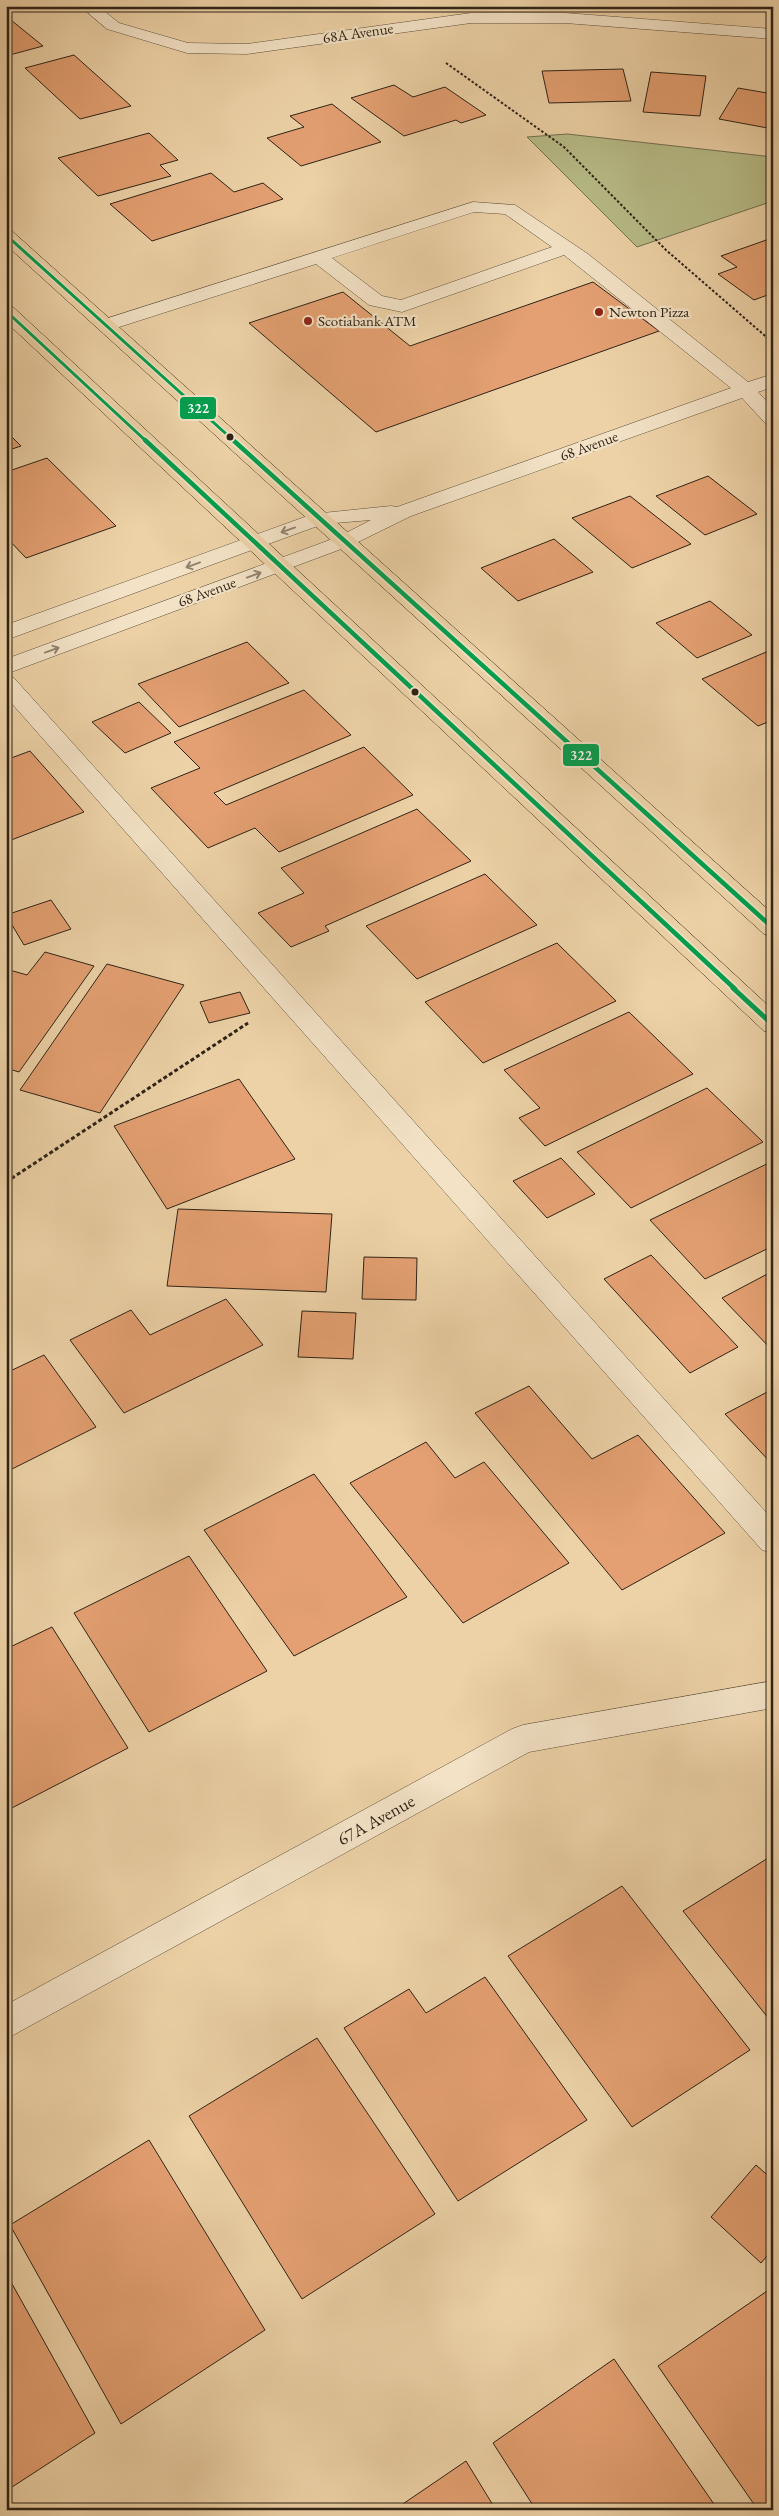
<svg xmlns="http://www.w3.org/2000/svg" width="779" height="2516" font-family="'EB Garamond',serif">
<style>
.green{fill:#b7bc88;stroke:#727050}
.building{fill:#e4a072;stroke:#2e2317}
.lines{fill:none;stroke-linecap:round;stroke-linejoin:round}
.minor-casing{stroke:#5e4f3b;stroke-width:1}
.major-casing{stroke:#2e2317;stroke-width:1}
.path-far1{stroke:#2e2317;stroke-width:2;stroke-dasharray:2.5 2;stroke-linecap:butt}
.path{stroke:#2e2317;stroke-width:3;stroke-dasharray:4 2.5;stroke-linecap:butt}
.minor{fill:#f3e2c6;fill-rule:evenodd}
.major{fill:#edd2a7;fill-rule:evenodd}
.bus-1-far2-casing{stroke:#f3e2c6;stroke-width:5.5}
.bus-1-far1-casing{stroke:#f3e2c6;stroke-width:8}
.bus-1-casing{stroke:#f3e2c6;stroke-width:9}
.bus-1-far2{stroke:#029f4e;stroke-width:3}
.bus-1-far1{stroke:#029f4e;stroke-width:4.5}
.bus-1{stroke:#029f4e;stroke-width:5}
.oneway{stroke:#90826e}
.poi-dot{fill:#8f2418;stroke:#f3e2c6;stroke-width:2}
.bus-dot{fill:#2e2317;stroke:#f3e2c6;stroke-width:2}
.labels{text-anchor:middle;stroke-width:4.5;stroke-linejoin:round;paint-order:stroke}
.far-street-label{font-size:15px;fill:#2e2317;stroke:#f3e2c6}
.far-poi-label{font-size:15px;fill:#2e2317;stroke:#f3e2c6;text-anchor:start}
.street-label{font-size:18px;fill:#2e2317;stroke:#f3e2c6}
.line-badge{stroke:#f3e2c6;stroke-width:2}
.badge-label{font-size:14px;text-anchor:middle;font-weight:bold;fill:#fff}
</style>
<rect width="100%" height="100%" fill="#edd2a7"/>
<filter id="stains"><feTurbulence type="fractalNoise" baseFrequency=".004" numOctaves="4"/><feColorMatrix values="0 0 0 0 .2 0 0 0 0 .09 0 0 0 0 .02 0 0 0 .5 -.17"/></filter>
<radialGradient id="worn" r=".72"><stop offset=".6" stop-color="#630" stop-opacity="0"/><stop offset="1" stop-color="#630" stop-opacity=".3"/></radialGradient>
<path class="green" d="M567,134L773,157V201L637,247L527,137Z"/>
<path class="building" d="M216,6H248V7L217,9Z
M6,16L43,46L6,56Z
M74,55L131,106L80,119L25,68Z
M623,69L631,101L549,103L542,71Z
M651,72L706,76L700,116L643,112Z
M394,85L413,97L445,87L486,115L461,123L456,120L404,136L351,98Z
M738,88L773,94V129L719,119Z
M332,104L381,142L301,166L267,138L304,127L290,116Z
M149,133L178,160L160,165L171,176L98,196L58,158Z
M211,173L234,192L263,183L283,199L152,241L110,204Z
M772,238L773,293L754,300L718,274L737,267L721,256Z
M593,282L659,331L376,432L249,323L343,292L410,346Z
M6,431L21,446L6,451Z
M47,458L116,526L26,558L6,537V472Z
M708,476L757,514L705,535L656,496Z
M630,496L691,544L632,568L572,518Z
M554,539L593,572L518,601L481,568Z
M710,601L752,635L697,658L656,623Z
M247,642L289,683L179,727L138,684Z
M771,650L773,720L758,726L702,679Z
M304,690L351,735L214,793L226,805L364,747L413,795L279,852L255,828L208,848L151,788L200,768L174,742Z
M139,702L171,733L125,753L92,722Z
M30,751L84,812L6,842V760Z
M417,809L471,861L325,926L329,931L291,947L258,913L304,893L281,868Z
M485,874L537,925L417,979L366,926Z
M51,900L71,929L24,945L6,915Z
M557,943L616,1001L483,1063L425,1002Z
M45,952L94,966L19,1072L6,1068V969L27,975Z
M107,964L184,985L100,1113L20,1090Z
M240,992L250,1013L209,1023L200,1002Z
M629,1012L693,1074L545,1146L519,1118L540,1108L504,1070Z
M239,1079L295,1159L167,1209L114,1126Z
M707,1088L763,1142L631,1208L577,1152Z
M561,1158L595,1194L547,1218L513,1181Z
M773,1161V1246L705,1279L650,1220Z
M178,1209L332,1214L326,1292L167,1286Z
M651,1255L738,1347L690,1373L604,1279Z
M364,1257L417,1258L416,1300L362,1299Z
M773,1271V1351L722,1298Z
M226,1299L263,1345L124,1413L70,1340L131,1310L150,1335Z
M302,1311L356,1313L353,1359L298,1357Z
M44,1355L96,1427L6,1472V1373Z
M529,1386L592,1459L638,1435L725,1533L622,1590L475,1413Z
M773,1389V1465L725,1414Z
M426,1442L455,1478L484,1462L569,1563L463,1623L350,1483Z
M314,1474L407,1597L294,1656L204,1530Z
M189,1556L267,1671L149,1732L74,1613Z
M52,1627L128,1748L6,1811V1649Z
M773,1855V2024L683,1911Z
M622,1886L750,2050L632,2127L508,1956Z
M485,1977L587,2120L458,2201L344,2028L409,1989L426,2013Z
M317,2038L435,2214L302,2299L189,2116Z
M149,2140L265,2330L121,2424L10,2225Z
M756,2165L773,2180V2249L761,2263L711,2217Z
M6,2273L95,2433L6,2491Z
M773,2287V2510H758L658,2366Z
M614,2359L718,2510H536L493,2443Z
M466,2461L496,2510H394Z"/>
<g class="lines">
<g class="minor-casing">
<path id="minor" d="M80,6H98L119,23L188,43L247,44L471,13H565L773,29V39L565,23H471L247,54L187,53L107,29Z
M473,202L515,205L588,254L748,382L773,374V387L758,392L773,408V426L766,424L742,398L411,516L352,545L6,674V659L338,537L371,520L323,524L6,640V625L313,514L391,506L397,507L731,388L564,255L402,312L369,305L316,264L113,329H99L96,325L99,321ZM474,212L505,214L552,247L401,300L382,296L332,258Z
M6,676L14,678L773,1520V1553L762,1550L6,697Z
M773,1681V1708L529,1752L6,2039V2005L512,1729L523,1725Z"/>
</g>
<g class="major-casing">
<path id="major" d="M6,230L12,231L773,914V936L764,934L6,245Z
M6,305L13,307L773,1010V1034L764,1031L6,322Z"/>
</g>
<path class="path-far1" d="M446,63L564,147L666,250L771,341"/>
<path class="path" d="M6,1182L248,1023"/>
<use href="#minor" class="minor"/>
<use href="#major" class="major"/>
<g class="bus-1-far2-casing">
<path id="bus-1-far2" d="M6,235L234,441
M6,311L146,441"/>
</g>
<g class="bus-1-far1-casing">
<path id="bus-1-far1" d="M145,440L735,989
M233,440L773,928"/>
</g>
<g class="bus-1-casing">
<path id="bus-1" d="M733,988L773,1025"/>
</g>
<use href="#bus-1-far2" class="bus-1-far2"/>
<use href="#bus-1-far1" class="bus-1-far1"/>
<use href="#bus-1" class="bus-1"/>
</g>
<defs><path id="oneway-shaft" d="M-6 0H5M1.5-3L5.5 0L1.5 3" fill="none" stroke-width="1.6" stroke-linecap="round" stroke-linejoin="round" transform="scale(1.25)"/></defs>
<g class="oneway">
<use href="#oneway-shaft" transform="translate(288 530) rotate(160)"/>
<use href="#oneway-shaft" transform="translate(193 565) rotate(160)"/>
<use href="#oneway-shaft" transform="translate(254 575) rotate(-20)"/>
<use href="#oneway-shaft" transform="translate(52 650) rotate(-20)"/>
</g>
<g class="poi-dot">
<circle cx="599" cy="312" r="5"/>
<circle cx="308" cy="321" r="5"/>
</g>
<g class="bus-dot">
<circle cx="230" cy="437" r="4.5"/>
<circle cx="415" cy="692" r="4.5"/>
</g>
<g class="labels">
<g class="far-street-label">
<text transform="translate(358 33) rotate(-8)" y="5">68A Avenue</text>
<text transform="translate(589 446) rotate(-20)" y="5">68 Avenue</text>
<text transform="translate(207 592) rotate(-20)" y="5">68 Avenue</text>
</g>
<g class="far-poi-label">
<text x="609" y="317">Newton Pizza</text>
<text x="318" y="326">Scotiabank ATM</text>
</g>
<g class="street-label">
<text transform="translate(376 1820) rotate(-29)" y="6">67A Avenue</text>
</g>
</g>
<g class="line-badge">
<rect x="179" y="396" width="38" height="24" rx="5" fill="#029f4e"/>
<rect x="562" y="743" width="38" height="24" rx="5" fill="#029f4e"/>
</g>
<g class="badge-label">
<text x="198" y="413">322</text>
<text x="581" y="760">322</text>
</g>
<rect width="779" height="2516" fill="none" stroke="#edd2a7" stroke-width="25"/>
<rect x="8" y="8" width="764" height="2501" fill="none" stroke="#2e2317" stroke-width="2.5"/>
<rect x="12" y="12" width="754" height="2491" fill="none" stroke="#2e2317"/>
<rect width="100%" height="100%" filter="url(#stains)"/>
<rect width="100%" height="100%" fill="url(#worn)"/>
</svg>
